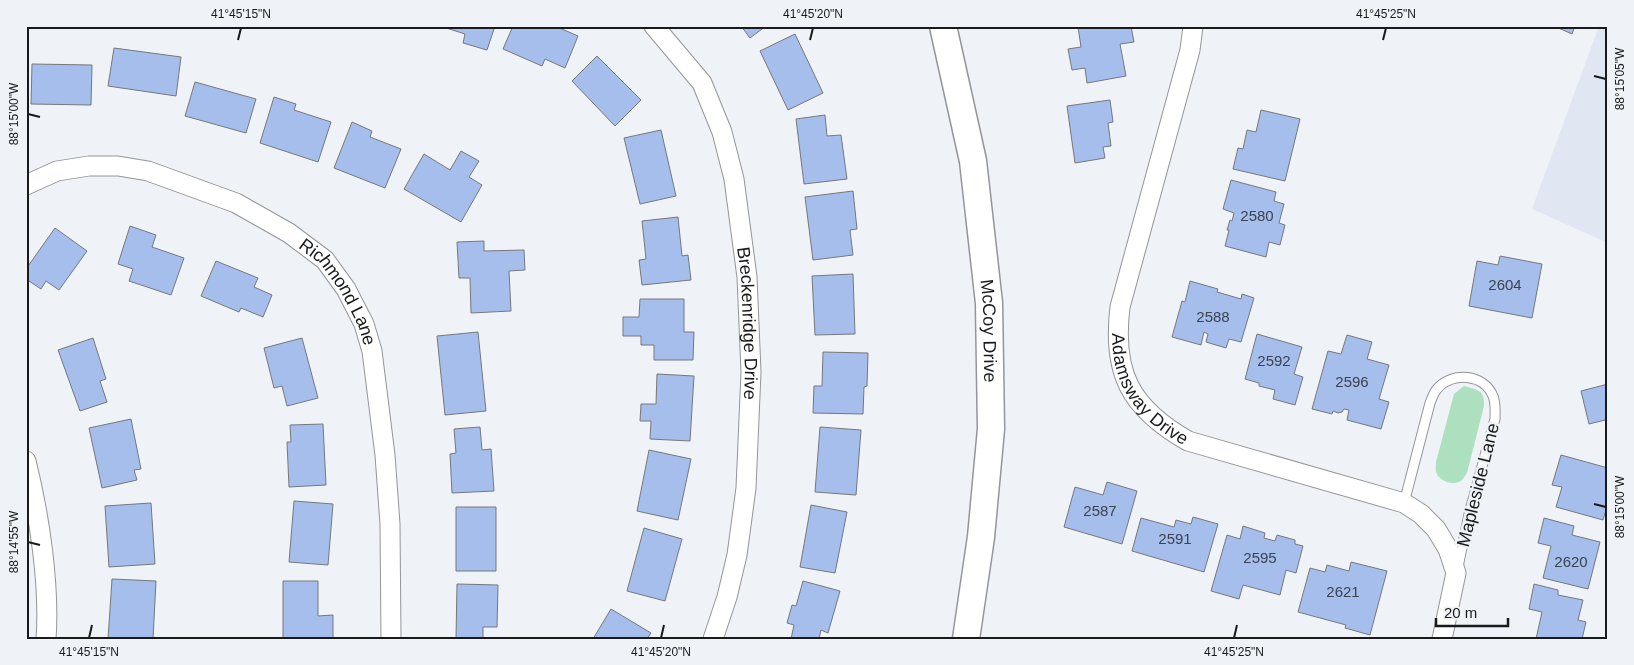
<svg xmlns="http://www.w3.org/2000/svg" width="1634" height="665" font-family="Arial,sans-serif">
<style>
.built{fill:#e0e7f2}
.green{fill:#ade0bf}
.building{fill:#a6beec;stroke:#75787c}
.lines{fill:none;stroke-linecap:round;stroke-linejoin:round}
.lane-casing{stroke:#93959a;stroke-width:11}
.street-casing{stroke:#93959a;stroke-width:21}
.secondary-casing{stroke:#93959a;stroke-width:29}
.lane{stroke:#fff;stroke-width:9}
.street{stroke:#fff;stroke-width:19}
.secondary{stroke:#fff;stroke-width:26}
.ticks{fill:none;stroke:#191a1c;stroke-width:2}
.labels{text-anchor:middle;stroke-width:5;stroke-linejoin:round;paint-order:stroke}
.number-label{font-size:15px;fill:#3c4350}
.street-label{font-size:18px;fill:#191a1c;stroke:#eff2f6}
.neatline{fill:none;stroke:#191a1c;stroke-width:2}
.ticks-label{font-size:12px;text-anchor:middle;fill:#191a1c}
</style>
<rect width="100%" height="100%" fill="#eff2f6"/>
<path class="built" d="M1599,26H1608V243L1532,209Z"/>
<path class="green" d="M1464,386C1478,390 1485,390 1484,406L1467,473C1465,475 1464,478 1462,480C1455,486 1441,482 1437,474C1435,471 1436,466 1436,462L1454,394Z"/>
<path class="building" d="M440,26H495L487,50L463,43L465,34Z
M513,26H555L578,36L565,68L545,59L542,66L503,49Z
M741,26H766L750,38Z
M1084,26H1131L1134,42L1120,44L1126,76L1087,83L1085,68L1072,70L1068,49L1081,47L1078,27Z
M1554,26H1575L1572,34Z
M795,34L823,93L788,110L760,51Z
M114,48L181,57L176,96L108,86Z
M597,56L641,100L615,126L572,81Z
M32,64L92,65L91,105L31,104Z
M195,82L256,99L246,133L185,116Z
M274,97L296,104L294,110L331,122L318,162L260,143Z
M1110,100L1113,122L1108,123L1111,146L1103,147L1105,158L1075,163L1067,106Z
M1261,110L1300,119L1285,181L1233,169L1238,148L1243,149L1247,130L1256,132Z
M825,115L827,136L841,135L847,179L804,184L796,119Z
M352,122L372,131L370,137L401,149L385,188L334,168Z
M661,130L676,196L640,204L624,138Z
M461,151L479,161L469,177L482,185L461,222L404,189L424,154L450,170Z
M1231,180L1276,192L1274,201L1284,204L1279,223L1285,225L1280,245L1269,242L1266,257L1225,246L1229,230H1227L1230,220L1232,221L1234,213L1223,209Z
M853,191L857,229L850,230L853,255L813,260L805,197Z
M678,217L682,256L688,255L691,280L642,285L639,260L646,259L642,221Z
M130,226L156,235L152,247L184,258L171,295L129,281L133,269L118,264Z
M55,228L87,251L59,290L46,281L41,289L26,279V269Z
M484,241V251L524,250L525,270L509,271L511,311L471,313L470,278H459L457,242Z
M1500,256L1542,264L1532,318L1469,306L1477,261L1498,265Z
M216,261L258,278L254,287L272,295L263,317L241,308L239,312L201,296Z
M853,274L855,334L815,335L812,276Z
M1190,281L1218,289L1217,292L1241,299L1242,294L1254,298L1241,342L1229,339L1226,348L1206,342L1208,334L1204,332L1201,345L1172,337L1182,301L1185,302Z
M640,299H684V332H694L693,360H654V345H641V336H623V317H639Z
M478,332L486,411L445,415L437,336Z
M1257,334L1302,347L1294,374L1303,377L1295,405L1273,399L1275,390L1259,386V383L1245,379Z
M1347,335L1372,342L1367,359L1389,365L1379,399L1389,402L1381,429L1347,420L1349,410L1344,409L1342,412L1338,413L1333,411L1332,414L1312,409L1328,351L1341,354Z
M93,338L106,379L100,381L107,402L80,411L58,350Z
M302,338L318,398L287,406L282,386L274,388L264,348Z
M823,352L868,353L867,386L864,387L863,414L813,413L814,386H822Z
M657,374L694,376L690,441L650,439L651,421H640L641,404H656Z
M1608,384V430L1605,420L1589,424L1581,391Z
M131,419L141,469L134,470L137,480L102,488L89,428Z
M323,424L326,485L289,487L287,442H291L290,425Z
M480,427L482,450L491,449L494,491L452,493L450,454L456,453L454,429Z
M820,427L861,430L856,495L815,492Z
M649,450L691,459L678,520L637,511Z
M1561,455L1608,468V503L1603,520L1556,507L1562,487L1552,485Z
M1107,482L1137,491L1122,544L1064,527L1075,487L1103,495Z
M294,501L333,504L328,565L289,562Z
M151,503L155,564L109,567L105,506Z
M811,505L847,512L835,573L800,567Z
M456,507H496V571H456Z
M1193,517L1218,524L1204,572L1132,551L1141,518L1174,527L1176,520L1191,524Z
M1544,518L1574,526L1572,535L1600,542L1588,589L1543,578L1551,546L1538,543Z
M1243,526L1265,533L1264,538L1275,541L1277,535L1295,540V544L1303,546L1296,573L1286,570L1280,595L1243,585L1239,599L1211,591L1227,535L1240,539Z
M644,528L682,539L665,601L627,591Z
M1351,562L1387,571L1370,635L1345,628L1346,625L1298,612L1310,568L1325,572L1327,565L1349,571Z
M112,579L156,581L153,639H108Z
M283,581H318V616L333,615V639H283Z
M803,581L840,591L828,633L821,630L819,639H791L794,625L787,623L792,605L796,606Z
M457,584L498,585L497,627H483V639H456Z
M1534,584L1558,590V595L1583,600L1578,620L1586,622L1582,639H1536L1542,612L1529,609Z
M611,609L651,633L647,639H593Z"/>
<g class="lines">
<g class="lane-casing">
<path id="lane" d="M1404,503L1430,403C1432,398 1434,392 1437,389C1452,371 1484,374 1493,396C1496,403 1495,411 1495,419L1469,514L1458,567"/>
</g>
<g class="street-casing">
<g id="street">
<path id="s1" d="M654,26L702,83L722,132L734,179L747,277L751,372L746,488L737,555L727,597L713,639"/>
<path id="s2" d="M1193,26L1190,50L1120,307C1112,373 1130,408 1188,441L1404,503L1421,514L1436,529L1448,549L1456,573L1442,639"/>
<path id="s3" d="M26,185L57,171L89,166H118L148,171L236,203L289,233L325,260L346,289L364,324L372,351L385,455L390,524L391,639"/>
<path d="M26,461C39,513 50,585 46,639"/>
</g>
</g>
<g class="secondary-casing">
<g id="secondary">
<path id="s4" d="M943,26L973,161L989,303L991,429L981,537L966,639"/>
</g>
</g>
<use href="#lane" class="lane"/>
<use href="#street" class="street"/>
<use href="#secondary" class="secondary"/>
</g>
<path class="ticks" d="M238,40L241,28M810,40L813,28M1383,40L1386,28M1594,76L1606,79M28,114L40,117M1594,504L1606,507M28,542L40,545M89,638L92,625M661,638L664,625M1234,638L1237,625"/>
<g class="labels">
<g class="number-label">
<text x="1257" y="221">2580</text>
<text x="1505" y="290">2604</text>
<text x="1213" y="322">2588</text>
<text x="1274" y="366">2592</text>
<text x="1352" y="387">2596</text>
<text x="1100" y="516">2587</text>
<text x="1175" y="544">2591</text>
<text x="1260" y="563">2595</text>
<text x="1571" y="567">2620</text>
<text x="1343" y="597">2621</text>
</g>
<g class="street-label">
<text dy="6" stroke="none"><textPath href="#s3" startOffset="359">Richmond Lane</textPath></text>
<text dy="6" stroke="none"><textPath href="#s1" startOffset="321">Breckenridge Drive</textPath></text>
<text dy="6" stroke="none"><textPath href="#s4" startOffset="309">McCoy Drive</textPath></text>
<text dy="6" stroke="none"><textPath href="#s2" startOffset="384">Adamsway Drive</textPath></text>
<text transform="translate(1478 485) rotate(-76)" y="6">Mapleside Lane</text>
</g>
</g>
<rect width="1634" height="665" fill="none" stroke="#eff2f6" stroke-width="55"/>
<path d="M1436 618v8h72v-8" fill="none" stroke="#191a1c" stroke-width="2.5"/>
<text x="1444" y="618" font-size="15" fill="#191a1c" stroke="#eff2f6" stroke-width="4" paint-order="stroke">20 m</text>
<rect x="28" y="28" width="1578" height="610" class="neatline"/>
<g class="ticks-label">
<text x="241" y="18">41°45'15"N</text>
<text x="813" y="18">41°45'20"N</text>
<text x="1386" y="18">41°45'25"N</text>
<text transform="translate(1620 79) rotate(-90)" y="4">88°15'05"W</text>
<text transform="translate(14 114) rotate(-90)" y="4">88°15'00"W</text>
<text transform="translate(1620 507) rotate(-90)" y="4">88°15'00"W</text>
<text transform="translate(14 542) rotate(-90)" y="4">88°14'55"W</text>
<text x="89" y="656">41°45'15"N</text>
<text x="661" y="656">41°45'20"N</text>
<text x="1234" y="656">41°45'25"N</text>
</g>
</svg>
